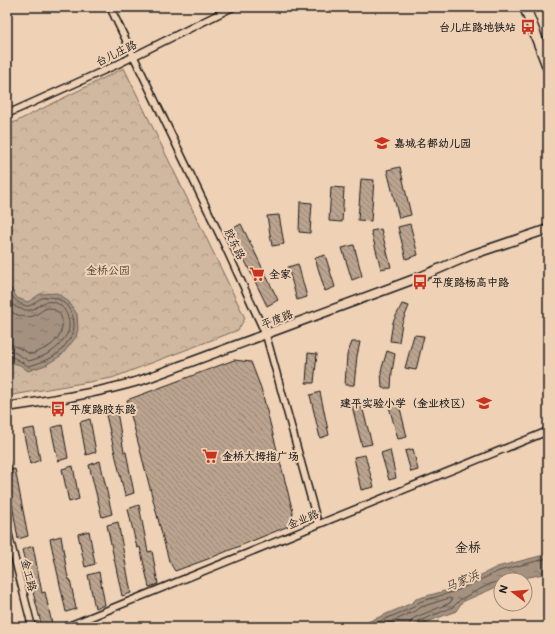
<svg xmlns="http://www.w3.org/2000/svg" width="555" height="634" font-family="Mali,'LXGW WenKai TC',sans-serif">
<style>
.forest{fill:url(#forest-crowns);stroke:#766a5e}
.water{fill:url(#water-ripples);stroke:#6e6257}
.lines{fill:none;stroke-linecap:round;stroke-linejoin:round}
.shore{stroke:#524b44;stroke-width:1}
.building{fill:url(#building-back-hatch);stroke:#1c1c1c}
.minor-casing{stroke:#1c1c1c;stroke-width:9}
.tertiary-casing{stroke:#1c1c1c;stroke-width:11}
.primary-casing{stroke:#1c1c1c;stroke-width:13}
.trunk-casing{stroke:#1c1c1c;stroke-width:13}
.minor{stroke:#efd1b5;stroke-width:6}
.tertiary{stroke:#efd1b5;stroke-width:8}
.primary{stroke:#efd1b5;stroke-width:10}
.trunk{stroke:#efd1b5;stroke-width:10}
.labels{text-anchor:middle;stroke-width:4;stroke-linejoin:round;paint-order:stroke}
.poi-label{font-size:11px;font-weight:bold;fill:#1c1c1c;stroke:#efd1b5;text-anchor:start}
.street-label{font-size:11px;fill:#1c1c1c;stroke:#efd1b5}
.park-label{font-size:11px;fill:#49433d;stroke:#efd1b5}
.water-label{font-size:12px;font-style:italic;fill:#453f3a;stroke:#efd1b5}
.quarter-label{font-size:13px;fill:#1c1c1c;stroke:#efd1b5}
</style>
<defs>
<pattern id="forest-crowns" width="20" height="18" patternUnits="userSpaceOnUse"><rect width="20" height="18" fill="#d0b79f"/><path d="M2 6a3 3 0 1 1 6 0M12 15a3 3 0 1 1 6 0" fill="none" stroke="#b29d88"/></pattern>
<pattern id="water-ripples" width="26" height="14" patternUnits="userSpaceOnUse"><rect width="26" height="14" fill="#a4917f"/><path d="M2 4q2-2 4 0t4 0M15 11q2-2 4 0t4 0" fill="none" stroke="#857667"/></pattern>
<pattern id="building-back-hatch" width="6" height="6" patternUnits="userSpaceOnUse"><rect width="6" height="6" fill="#bba48f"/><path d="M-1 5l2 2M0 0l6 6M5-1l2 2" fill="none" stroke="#978574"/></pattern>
</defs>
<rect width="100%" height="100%" fill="#efd1b5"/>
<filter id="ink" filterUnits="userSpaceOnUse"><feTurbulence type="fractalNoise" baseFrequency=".025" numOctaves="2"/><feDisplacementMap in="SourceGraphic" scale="8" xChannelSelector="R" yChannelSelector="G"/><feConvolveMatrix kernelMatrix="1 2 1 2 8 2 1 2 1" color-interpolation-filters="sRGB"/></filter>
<g filter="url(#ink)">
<path class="forest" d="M124,68L245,318L238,330L112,378L7,396V126Z"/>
<path class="water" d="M7,282L17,298L28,302L40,294L57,293L69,302L77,314L78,329L76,337L62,355L46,365L28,371L20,365L10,362L7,354Z
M548,554V573L515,580H501V585L462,602L456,611L414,627H356L412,603L416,599L455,588L497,567Z"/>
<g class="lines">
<path class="shore" d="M7,288C12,297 16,303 26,306C33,307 37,299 42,298C63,292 80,316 72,335C70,339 66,344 63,348C56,358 40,363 28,366C23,363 12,356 7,355
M7,298C10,303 12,305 18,308C39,316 36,299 53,302C65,304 72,321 68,332C66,337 62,341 59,345C53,353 39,358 29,361L12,351L7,350
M7,309C13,314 25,319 33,316C40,314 45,305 53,309C69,316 62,337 51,345C45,349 38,352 31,354C23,351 16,345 7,344
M366,627L414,607L419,602L456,591L499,571L548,558
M379,627L416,611L421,607L449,598L452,599L450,603L414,618L410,622L409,627
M414,627L417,622L453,607L461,599L490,584L501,581"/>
</g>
<path class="building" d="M400,167L411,215L399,218L387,170Z
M361,179L374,180L371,221L358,220Z
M331,187L344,188L342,222L329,221Z
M300,202L312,203L310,233L299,232Z
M279,215L284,244L272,246L267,216Z
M241,224L278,300L267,306L230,230Z
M410,224L418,255L406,259L398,227Z
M381,229L391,267L381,269L371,231Z
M354,245L362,276L352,280L342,248Z
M325,255L335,287L325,291L315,258Z
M298,264L307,297L297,300L288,267Z
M402,304L409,306L402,323L399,342L390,341L393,322Z
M414,335L424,336L416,370L405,368Z
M352,342H360L357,356L354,385H345L347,355Z
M387,351L395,354L392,372L391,388H382L381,371Z
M308,353L317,354L314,383H306Z
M234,360L251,362L261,388L293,512L291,525L208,559L175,571L169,561L127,400Z
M320,392L329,435L320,438L310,395Z
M360,399L372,444L362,446L351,402Z
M398,400L407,437L398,439L388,403Z
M117,412L124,452H126L134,493L125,496L106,415Z
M90,419L96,452L86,455L80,422Z
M62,425L68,458L58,461L51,428Z
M34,428L40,460L30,464L23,430Z
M413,449L418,470L411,472L405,451Z
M390,450L396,478L389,480L381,453Z
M365,455L374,487L361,490L354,457Z
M7,461H9L11,470L15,469L28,536L18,539L12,504L11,505L7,485Z
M100,461L112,514L102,517L89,465Z
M73,466L79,499L69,502L62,469Z
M139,505L148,552L152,551L158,584L149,587L140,547L137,548L128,509Z
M118,522L131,593L122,596L107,525Z
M89,531L95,564L85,567L78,534Z
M61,536L67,573L69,580L70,579L76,609L66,612L50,539Z
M33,546L42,593L45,592L52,624L44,627H42L22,550Z
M99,572L105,605L95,608L88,575Z"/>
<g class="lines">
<g class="minor-casing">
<path id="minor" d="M110,7L224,244L266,335L318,524
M7,114L114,66L233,7
M7,528L32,627
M66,627L548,431"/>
</g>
<g class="tertiary-casing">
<path id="tertiary" d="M7,407C53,400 98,393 142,380L420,277L471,255L548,229"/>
</g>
<g class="primary-casing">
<path id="primary" d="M525,7L548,67"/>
</g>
<g class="trunk-casing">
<path id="trunk" d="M537,7L548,35"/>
</g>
<use href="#minor" class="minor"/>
<use href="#tertiary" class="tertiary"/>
<use href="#primary" class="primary"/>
<use href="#trunk" class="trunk"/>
</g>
</g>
<defs>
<g id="bus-bare" transform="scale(1.2)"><path d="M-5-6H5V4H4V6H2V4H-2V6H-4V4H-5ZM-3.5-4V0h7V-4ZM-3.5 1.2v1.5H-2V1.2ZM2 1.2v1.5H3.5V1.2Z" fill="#c8321e" stroke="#efd1b5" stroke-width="2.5" paint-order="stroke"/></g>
<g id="school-bare" transform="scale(1.2)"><path d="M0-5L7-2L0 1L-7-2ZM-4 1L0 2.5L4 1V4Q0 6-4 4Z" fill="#c8321e" stroke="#efd1b5" stroke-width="2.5" paint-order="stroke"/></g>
<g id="supermarket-bare" transform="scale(1.2)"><path d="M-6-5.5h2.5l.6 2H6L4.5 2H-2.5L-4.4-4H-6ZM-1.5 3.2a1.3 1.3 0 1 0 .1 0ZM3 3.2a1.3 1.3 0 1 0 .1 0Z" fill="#c8321e" stroke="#efd1b5" stroke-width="2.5" paint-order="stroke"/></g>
</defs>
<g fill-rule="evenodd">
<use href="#bus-bare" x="528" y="27"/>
<use href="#school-bare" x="382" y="143"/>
<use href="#supermarket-bare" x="257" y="274"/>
<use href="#bus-bare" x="420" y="282"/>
<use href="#school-bare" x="484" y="403"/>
<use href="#bus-bare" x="58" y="409"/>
<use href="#supermarket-bare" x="210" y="456"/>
</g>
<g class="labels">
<g class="poi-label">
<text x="516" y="31" text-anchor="end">台儿庄路地铁站</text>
<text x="394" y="147">嘉城名都幼儿园</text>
<text x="269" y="278">全家</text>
<text x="432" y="286">平度路杨高中路</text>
<text x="472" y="407" text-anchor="end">建平实验小学（金业校区）</text>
<text x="70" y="413">平度路胶东路</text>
<text x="222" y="460">金桥大拇指广场</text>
</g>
<g class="street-label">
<text transform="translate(116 53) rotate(-26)" y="4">台儿庄路</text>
<text transform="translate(235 244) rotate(64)" y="4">胶东路</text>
<text transform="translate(277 319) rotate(-21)" y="4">平度路</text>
<text transform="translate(303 519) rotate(-22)" y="4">金业路</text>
<text transform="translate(29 575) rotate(76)" y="4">金工路</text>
</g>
<g class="park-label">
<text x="108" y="274">金桥公园</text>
</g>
<g class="water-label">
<text transform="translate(462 581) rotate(-23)" y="4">马家浜</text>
</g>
<g class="quarter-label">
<text x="468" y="552">金桥</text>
</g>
</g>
<rect width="555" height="634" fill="none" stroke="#efd1b5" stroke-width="24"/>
<rect x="12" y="12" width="531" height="610" fill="none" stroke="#1c1c1c" stroke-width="1.5" filter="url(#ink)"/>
<g transform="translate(513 592) rotate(286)"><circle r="19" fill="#efd1b5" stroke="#9b8978"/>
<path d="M0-3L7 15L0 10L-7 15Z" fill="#c8321e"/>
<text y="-6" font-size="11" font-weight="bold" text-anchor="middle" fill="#1c1c1c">N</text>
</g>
</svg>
